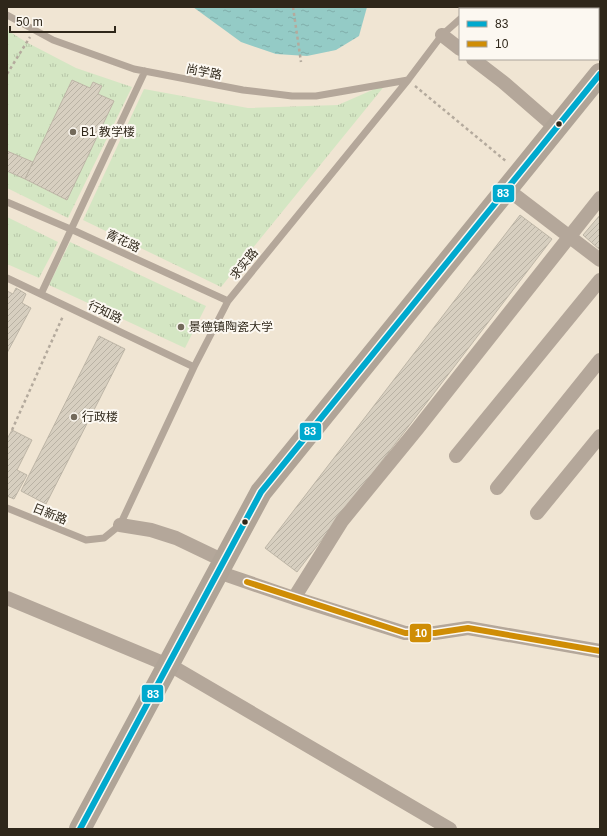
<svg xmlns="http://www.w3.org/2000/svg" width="607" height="836" font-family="Helvetica,'Noto Sans SC',sans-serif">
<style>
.grass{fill:url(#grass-tufts)}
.water{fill:url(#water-ripples)}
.building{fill:url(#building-hatch);stroke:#bdb5a6}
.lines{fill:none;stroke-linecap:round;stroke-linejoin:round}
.path{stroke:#b4aa9d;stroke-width:2.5;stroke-dasharray:3 3;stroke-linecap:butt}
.lane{stroke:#b4a79a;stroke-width:7}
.street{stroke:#b4a79a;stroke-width:14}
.highway{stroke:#b0a497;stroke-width:22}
.bus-1-casing{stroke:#fcf8f1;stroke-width:9}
.bus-2-casing{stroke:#fcf8f1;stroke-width:9}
.bus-1{stroke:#00a9ce;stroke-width:6}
.bus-2{stroke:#cf8d05;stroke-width:6}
.bus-dot{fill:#2f271a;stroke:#fcf8f1;stroke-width:1.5}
.poi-dot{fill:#736a5b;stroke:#fcf8f1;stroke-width:1.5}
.labels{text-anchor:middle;stroke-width:4;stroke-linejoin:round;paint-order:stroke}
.street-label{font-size:12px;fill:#2f271a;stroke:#fcf8f1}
.poi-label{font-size:12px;fill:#2f271a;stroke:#fcf8f1;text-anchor:start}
.line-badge{stroke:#fcf8f1;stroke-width:1.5}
.badge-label{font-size:11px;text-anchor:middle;font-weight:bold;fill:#fff}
</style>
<defs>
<pattern id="grass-tufts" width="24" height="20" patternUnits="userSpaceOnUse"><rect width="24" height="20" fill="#d4e6c3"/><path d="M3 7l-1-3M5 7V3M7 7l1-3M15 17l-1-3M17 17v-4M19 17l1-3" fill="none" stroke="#b6c5a7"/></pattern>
<pattern id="water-ripples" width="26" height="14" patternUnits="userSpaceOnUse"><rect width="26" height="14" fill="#94cbc6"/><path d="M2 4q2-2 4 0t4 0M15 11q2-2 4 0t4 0" fill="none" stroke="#80aeaa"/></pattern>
<pattern id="building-hatch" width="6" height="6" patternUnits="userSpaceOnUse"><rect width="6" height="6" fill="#d7cfc0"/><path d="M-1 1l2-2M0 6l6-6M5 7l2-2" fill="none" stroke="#b9b2a4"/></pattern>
</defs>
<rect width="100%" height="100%" fill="#f0e5d3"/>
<path class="grass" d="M7,30L26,42L76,68L132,87L68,218L7,188Z
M386,84L221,287L83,220L144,89L248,108L338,105Z
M7,217L58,242L39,278L7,264Z
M70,242L206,306L185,348L49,285Z"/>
<path class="water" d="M193,7H367L359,36L336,50L307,56L276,54L241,42Z"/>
<path class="building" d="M72,80L90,88L93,82L102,86L98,94L114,101L67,200L25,179Z
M7,151L33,162L25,179L7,171Z
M520,215L552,239L297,572L265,548Z
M600,215V250L583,235Z
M16,288L26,294L22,303L31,308L7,353V291L13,294Z
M99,336L125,349L46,504L21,491Z
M12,430L32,440L17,470L27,475L14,499L7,496V439Z"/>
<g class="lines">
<path class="path" d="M293,7L301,62
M7,74L30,37
M415,86L507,162
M12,430L63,316"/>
<path class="lane" d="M472,9L474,7
M7,15L53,40L134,69L243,90L292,96H316L408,80
M7,202L75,231L228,301
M7,278L194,367
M41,294L145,71
M7,508L86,540L104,538L120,525L194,367L228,301L408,80L442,35L460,19"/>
<path class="street" d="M442,35L460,49
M473,59L503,82L556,128
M507,189L600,260
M456,456L600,280
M497,488L600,360
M537,513L600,436
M120,525L151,530L176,538L224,561
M218,572L294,598L405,633H435L468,628L600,651
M7,598L175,668L450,829
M294,598L342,521L418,428L600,198"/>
<path class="highway" d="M80,829L261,492L600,74"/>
<g class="bus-1-casing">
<path id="bus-1" d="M80,829L261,492L600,74"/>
</g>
<g class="bus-2-casing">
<path id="bus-2" d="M247,582L405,633H435L468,628L600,651"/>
</g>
<use href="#bus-1" class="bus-1"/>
<use href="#bus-2" class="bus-2"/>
</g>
<g class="bus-dot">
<circle cx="559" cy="124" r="3.5"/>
<circle cx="245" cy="522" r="3.5"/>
</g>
<g class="poi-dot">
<circle cx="73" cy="132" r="4"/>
<circle cx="181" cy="327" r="4"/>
<circle cx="74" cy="417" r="4"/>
</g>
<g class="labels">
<g class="street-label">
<text transform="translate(204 72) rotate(11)" y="4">尚学路</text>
<text transform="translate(123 241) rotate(25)" y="4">青花路</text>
<text transform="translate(244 264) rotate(-51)" y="4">求实路</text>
<text transform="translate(105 312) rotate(25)" y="4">行知路</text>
<text transform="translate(50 514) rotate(22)" y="4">日新路</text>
</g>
<g class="poi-label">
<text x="81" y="136">B1 教学楼</text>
<text x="189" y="331">景德镇陶瓷大学</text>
<text x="82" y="421">行政楼</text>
</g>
</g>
<g class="line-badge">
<rect x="492" y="184" width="23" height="19" rx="4" fill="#00a9ce"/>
<rect x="299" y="422" width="23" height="19" rx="4" fill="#00a9ce"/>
<rect x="409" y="623" width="23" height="20" rx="4" fill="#cf8d05"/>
<rect x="141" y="684" width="23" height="19" rx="4" fill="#00a9ce"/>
</g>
<g class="badge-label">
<text x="503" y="197">83</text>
<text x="310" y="435">83</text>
<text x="421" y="637">10</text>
<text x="153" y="698">83</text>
</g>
<rect width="607" height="836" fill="none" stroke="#2f271a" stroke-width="16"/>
<rect x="459" y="8" width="140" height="52" fill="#fcf8f1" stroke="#aaa49b"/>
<rect x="467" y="21" width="20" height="6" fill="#00a9ce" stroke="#aaa49b"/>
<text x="495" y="28" font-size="12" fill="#2f271a">83</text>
<rect x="467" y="41" width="20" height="6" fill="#cf8d05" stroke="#aaa49b"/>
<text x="495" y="48" font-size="12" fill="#2f271a">10</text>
<path d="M10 26v6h105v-6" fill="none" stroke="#2f271a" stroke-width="2"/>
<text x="16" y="26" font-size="12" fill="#2f271a" stroke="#fcf8f1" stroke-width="3" paint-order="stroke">50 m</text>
</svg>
